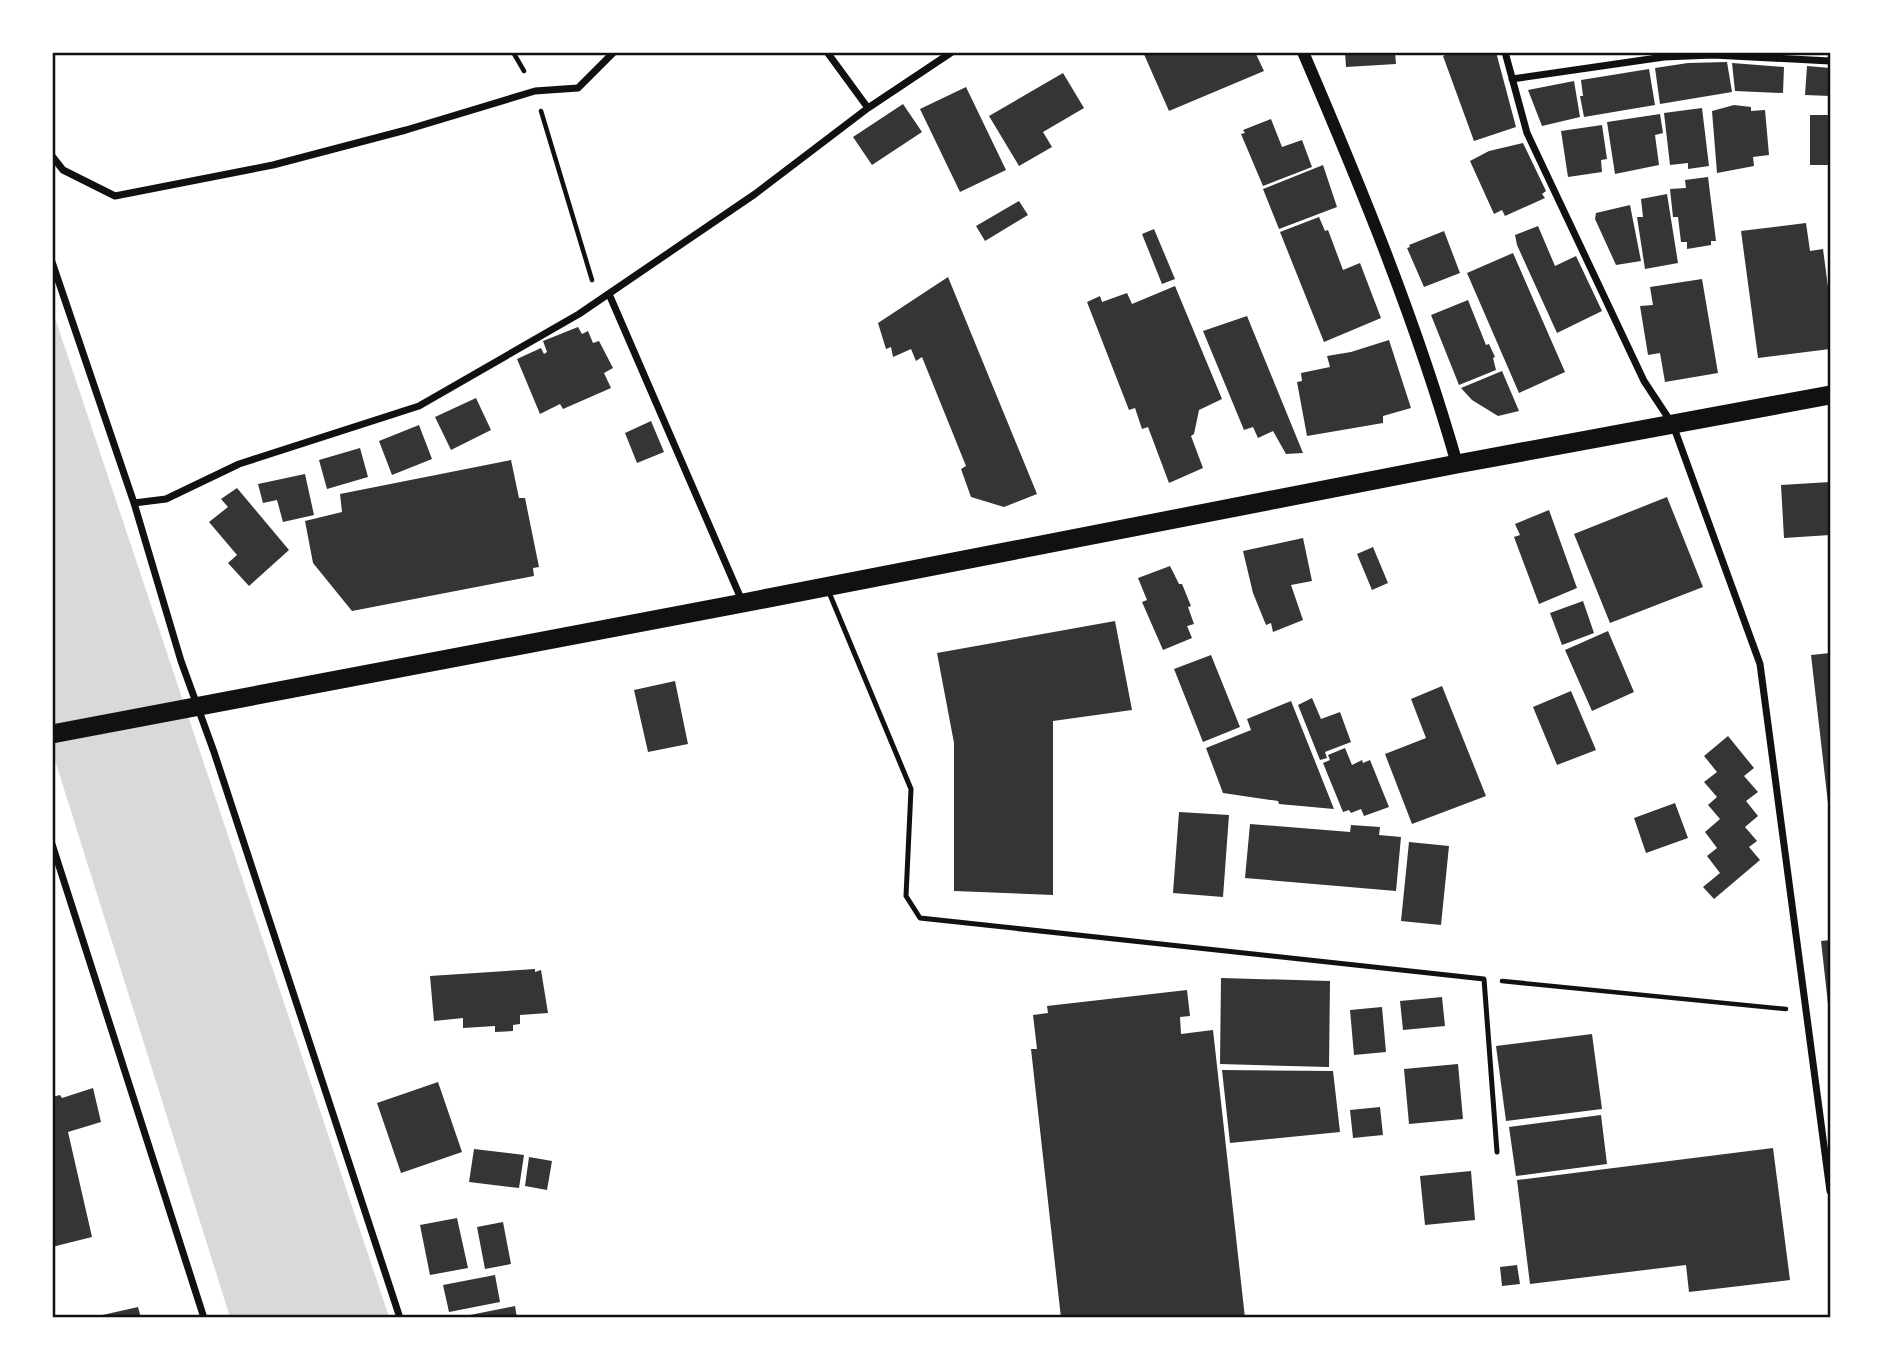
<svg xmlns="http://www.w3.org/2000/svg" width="1883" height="1370" font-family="Raleway,sans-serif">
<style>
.water{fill:#d9d9d9}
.building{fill:#353535}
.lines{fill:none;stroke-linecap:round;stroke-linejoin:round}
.path{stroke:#111;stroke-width:4.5}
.service{stroke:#111;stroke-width:5}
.minor{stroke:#111;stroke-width:7}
.tertiary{stroke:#111;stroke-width:12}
.trunk{stroke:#111;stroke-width:19}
.neatline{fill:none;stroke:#111;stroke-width:2.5}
</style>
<rect width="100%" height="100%" fill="#fff"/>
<path class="water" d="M52,309L389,1317H230L53,754Z"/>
<path class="building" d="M1143,52H1255L1264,71L1169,111Z
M1345,52H1395L1396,64L1346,67Z
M1453,52H1496L1516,127L1474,141L1443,56Z
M1727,62L1732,92L1660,104L1655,68L1688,63Z
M1732,63L1784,67L1783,93L1735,91Z
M1807,66L1830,68V96L1805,95Z
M1649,69L1655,105L1584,117L1580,96H1583L1581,80Z
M1063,73L1084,108L1043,132L1052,147L1019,166L989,116Z
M1574,81L1580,117L1542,126L1528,90Z
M966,87L1006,170L960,192L920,109Z
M903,104L922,132L872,165L853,137Z
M1734,105L1751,107V111L1765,110L1769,155L1753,157L1754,166L1717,173L1712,111Z
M1702,108L1709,166L1688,169V163L1670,165L1664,113Z
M1660,114L1663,133L1655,135L1659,165L1615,174L1607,122Z
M1810,115H1830V165H1810Z
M1271,119L1282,147L1302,140L1312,167L1263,186L1241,134L1245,133L1243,130Z
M1602,125L1607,159L1601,160L1602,172L1568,177L1561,131Z
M1523,143L1546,191L1542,194L1545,198L1505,216L1502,210L1494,214L1470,161L1489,151Z
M1323,165L1337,207L1279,229L1263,189Z
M1708,177L1716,241H1711V245L1687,249V242H1681L1678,217H1673L1670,189L1686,188L1685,180Z
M1667,194L1678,263L1645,269L1637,217H1643L1641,199Z
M1019,201L1028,215L985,241L976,226Z
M1630,205L1641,261L1616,265L1595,219L1596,213Z
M1319,217L1325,231L1328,230L1343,270L1360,263L1381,318L1324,342L1280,232Z
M1806,223L1810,251L1823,249L1830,302V349L1758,358L1741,231Z
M1538,226L1555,266L1576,256L1602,311L1557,333L1517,245L1515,235Z
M1154,229L1175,279L1162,284L1142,234Z
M1444,231L1460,273L1424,287L1407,248L1410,247L1409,245Z
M1513,253L1565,372L1519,393L1467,273Z
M948,277L1037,494L1004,507L971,497L961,469L966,466L922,357L916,361L911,349L893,357L891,347L886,349L878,323Z
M1702,279L1718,373L1665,382L1660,353L1648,355L1640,306L1653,305L1650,287Z
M1175,286L1222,399L1199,410L1194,434L1191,436L1203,468L1169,483L1148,427L1142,429L1135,408L1129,410L1087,302L1100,296L1102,302L1127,293L1132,304Z
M1468,300L1486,345L1489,344L1495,357L1493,358L1496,370L1459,385L1431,315Z
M1247,316L1303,453L1286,454L1273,431L1258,438L1253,427L1244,430L1203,331Z
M578,327L582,334L588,331L593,343L599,341L613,368L604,373L611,388L563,409L560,404L540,414L517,359L541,348L544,354L547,352L543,341Z
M1389,340L1411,408L1383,416V423L1307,436L1297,382L1302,381L1301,373L1330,367L1327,356L1351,352Z
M1502,371L1519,411L1498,416L1472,400L1461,388Z
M476,398L491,430L451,450L435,417Z
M651,421L664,452L637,463L625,433Z
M419,425L432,459L392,475L379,441Z
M360,448L368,477L327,489L319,460Z
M511,460L519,498H525L539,567L533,568L534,576L352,611L313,563L305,521L342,512L340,494Z
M305,474L314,515L283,522L277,500L263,503L258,484Z
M1830,482V535L1784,538L1781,485Z
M237,488L289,550L249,586L228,563L237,555L209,522L228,507L221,499Z
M1667,497L1703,587L1610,623L1574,534Z
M1549,510L1577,588L1539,604L1514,537L1520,535L1515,524Z
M1303,538L1312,581L1291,585L1303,620L1273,632L1271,623L1266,625L1253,593L1243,551Z
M1373,547L1388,583L1372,590L1357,554Z
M1170,566L1179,584H1182L1191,606L1188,607L1194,624L1187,626L1192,638L1163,650L1142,602L1147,600L1138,578Z
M1583,601L1594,633L1562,645L1550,613Z
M1115,621L1132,710L1053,721V895L954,891V743L937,653Z
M1608,631L1634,692L1592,711L1565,650Z
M1830,653V812H1829L1811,655Z
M1211,655L1240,727L1203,742L1174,669Z
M675,681L688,744L648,752L634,690Z
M1442,686L1486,796L1412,824L1385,754L1426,738L1411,699Z
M1571,691L1596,750L1557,765L1533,707Z
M1312,698L1321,719L1340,712L1351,742L1325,752L1327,758L1320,760L1298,705Z
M1291,701L1334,809L1279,804L1278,801L1223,793L1206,748L1251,730L1247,719Z
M1728,736L1754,768L1744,776L1758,792L1746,801L1758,816L1745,827L1757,841L1749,847L1760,860L1714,899L1703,887L1720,873L1707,856L1717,848L1705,832L1720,819L1708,805L1717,797L1704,782L1717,772L1704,756Z
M1345,748L1352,765L1362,760L1363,763L1370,760L1389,807L1364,816L1361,809L1351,813L1349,810L1343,812L1323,763L1330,760L1328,755Z
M1675,803L1688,838L1646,853L1634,818Z
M1179,812L1229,815L1223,897L1173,893Z
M1250,824L1350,832L1351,825L1380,827L1379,835L1401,837L1396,891L1245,878Z
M1409,842L1449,846L1441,925L1401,921Z
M1830,940V1012L1829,1013L1821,941Z
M535,969V972L541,970L548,1013L520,1015V1024L513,1025V1031L495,1032V1026L463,1028V1018L434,1021L430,976Z
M1221,978L1330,981L1329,1067L1220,1064Z
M1187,990L1190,1016L1180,1017L1181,1034L1213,1030L1245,1318H1061L1031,1049H1037L1033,1015L1048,1013L1047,1006Z
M1442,997L1445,1026L1403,1030L1400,1001Z
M1382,1007L1386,1052L1354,1055L1350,1010Z
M1592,1034L1602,1109L1506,1121L1496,1046Z
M1458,1064L1463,1119L1409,1124L1404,1069Z
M1222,1070L1333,1071L1340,1132L1230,1143Z
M438,1082L462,1152L401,1173L377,1103Z
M93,1088L101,1122L68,1132L92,1237L52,1247V1097L60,1095L62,1098Z
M1380,1107L1383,1135L1353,1138L1350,1110Z
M1601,1115L1607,1164L1516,1176L1509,1127Z
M1773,1148L1790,1280L1689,1292L1686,1265L1530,1284L1517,1180Z
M474,1149L524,1155L519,1188L469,1182Z
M529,1157L552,1161L547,1190L525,1186Z
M1471,1171L1475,1220L1425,1225L1420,1176Z
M457,1218L468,1268L430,1275L420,1225Z
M503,1222L511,1264L485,1269L477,1227Z
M1517,1265L1520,1284L1502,1286L1500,1267Z
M495,1275L500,1302L449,1312L443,1285Z
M515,1306L517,1318H465V1316Z
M138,1307L141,1318H98V1316Z"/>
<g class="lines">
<path class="path" d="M513,52L524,71
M541,111L592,280
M1502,981L1786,1009"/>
<path class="service" d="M828,590L911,789L906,896L920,918L1484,979L1497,1152"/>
<path class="minor" d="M827,52L868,108
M1505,52L1527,133L1644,381L1673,425L1760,664L1830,1191
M1512,79L1664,57L1713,55L1830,61
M52,156L63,170L115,196L273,165L406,130L535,91L578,88L614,52
M52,262L134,503L181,661L214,752L400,1318
M609,294L742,601
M134,503L166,499L239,464L419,406L579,314L755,194L868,108L952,52
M52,844L204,1318"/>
<path class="tertiary" d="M1303,52C1361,187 1417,323 1457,464"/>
<path class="trunk" d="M52,734L743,603L1457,464L1830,395"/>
</g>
<rect width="1883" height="1370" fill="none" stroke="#ffffff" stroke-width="108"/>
<rect x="54" y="54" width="1775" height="1262" class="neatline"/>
</svg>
